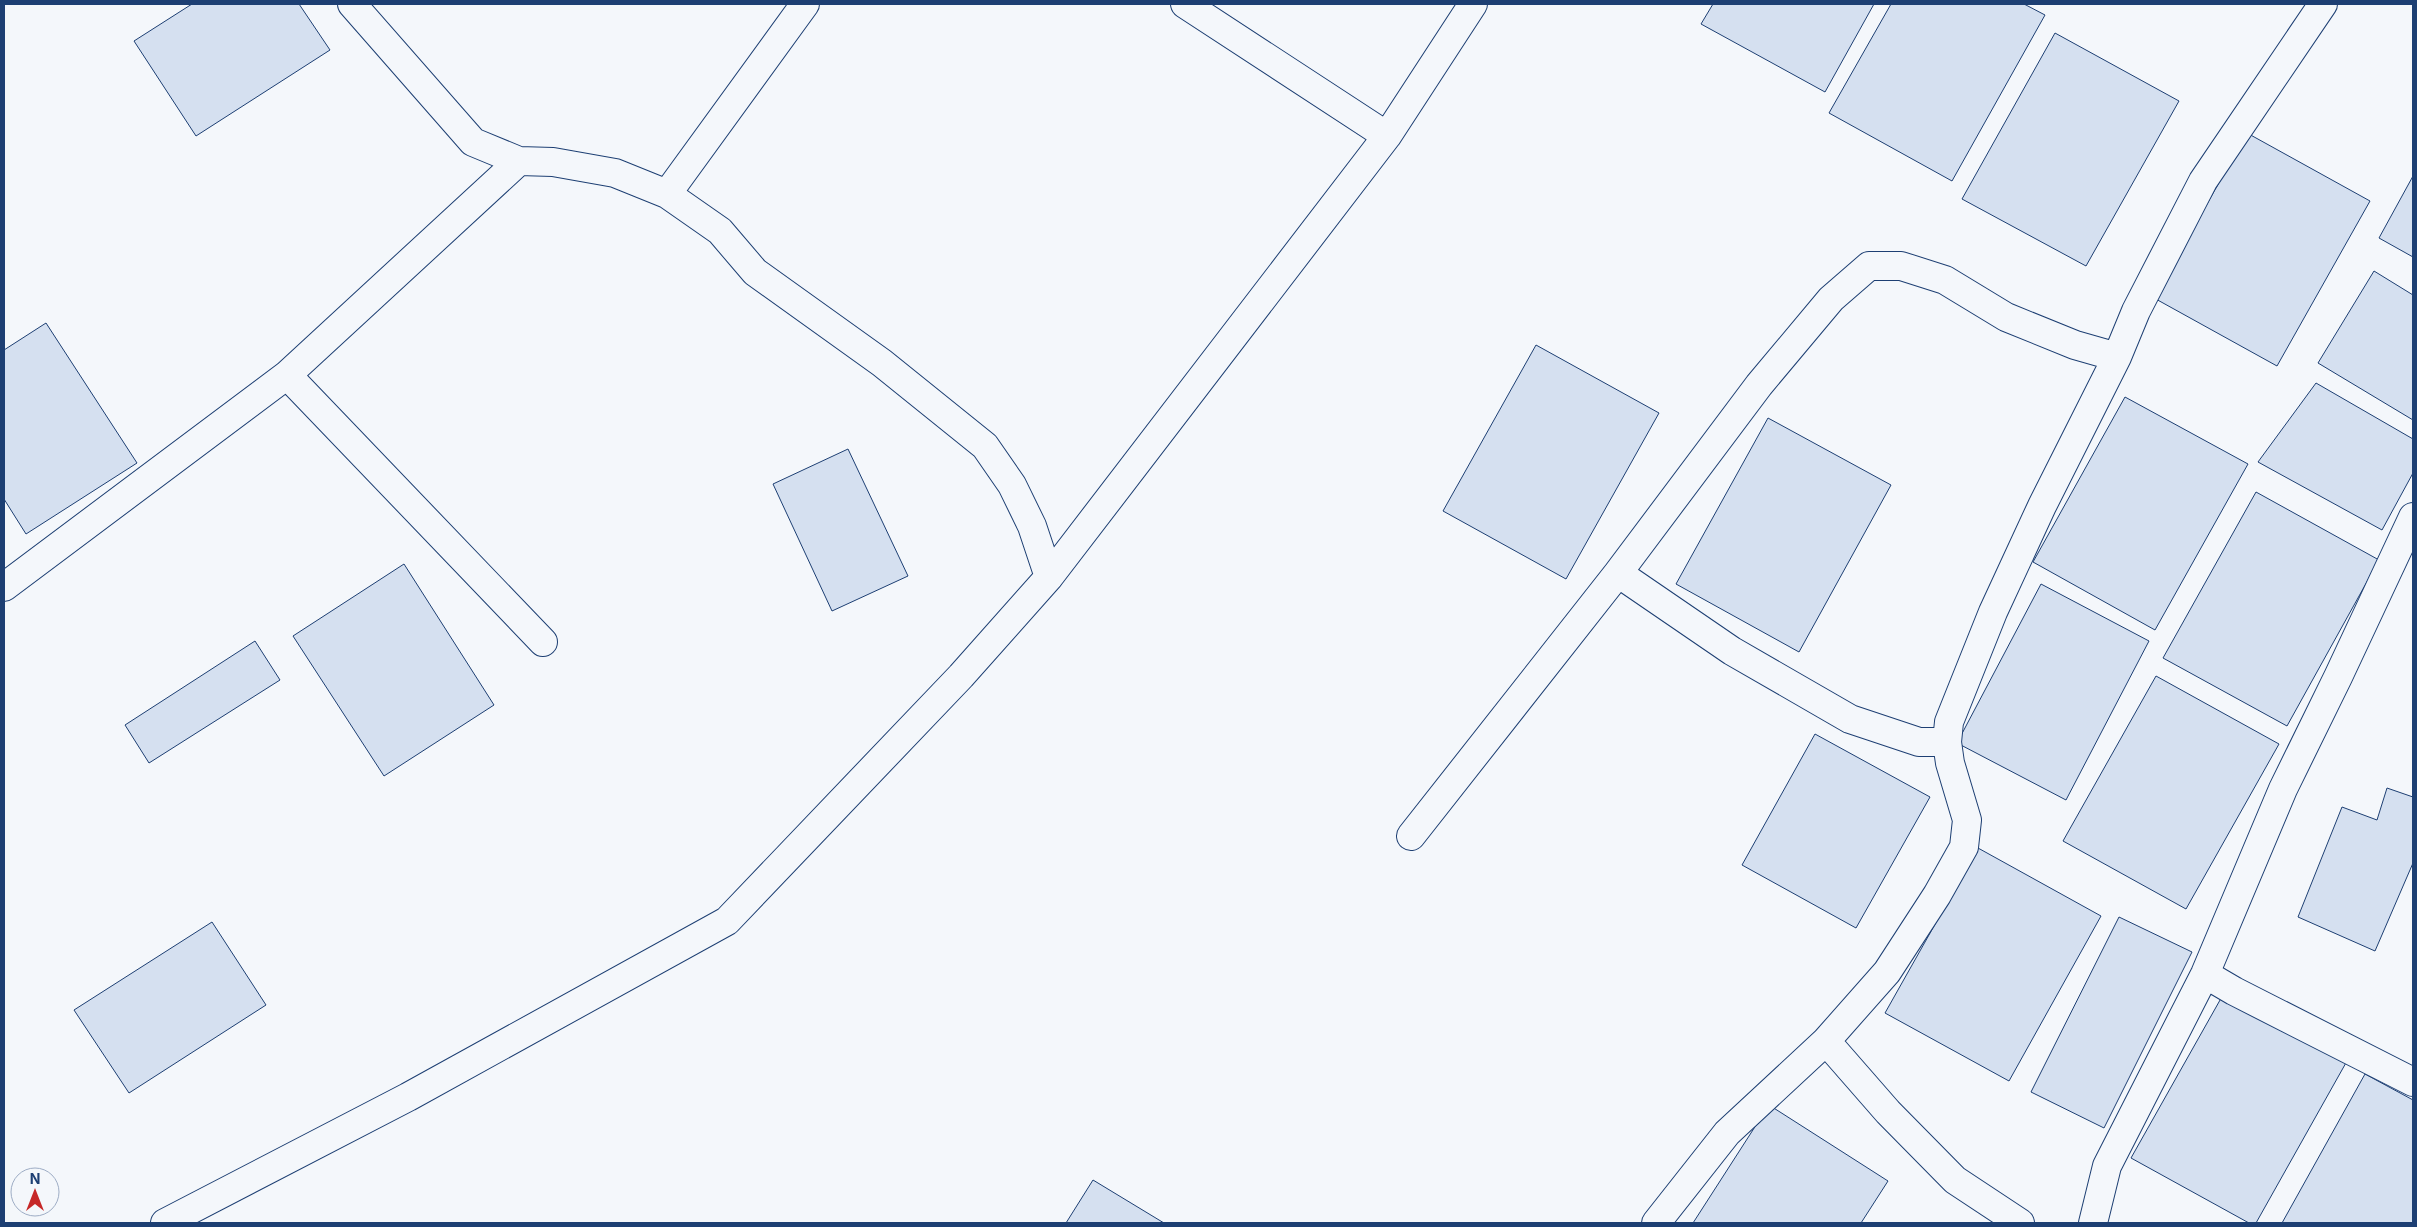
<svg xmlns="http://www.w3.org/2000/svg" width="2417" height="1227" font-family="Inter,sans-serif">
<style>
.building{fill:#d5e0f0;stroke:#1d3f73}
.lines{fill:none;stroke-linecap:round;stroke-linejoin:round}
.street-casing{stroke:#1d3f73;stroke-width:30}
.street{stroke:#f4f7fb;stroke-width:28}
</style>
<rect width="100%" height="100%" fill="#f4f7fb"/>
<path class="building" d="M192,4H299L330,50L196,136L134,41Z
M1713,4H1874L1825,92L1701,24Z
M1891,4H2024L2045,15L1952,181L1829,113Z
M2055,33L2179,101L2086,266L1962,199Z
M2247,133L2370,201L2277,366L2154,298Z
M2413,176V257L2379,238Z
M2374,271L2413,295V420L2318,363Z
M46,323L137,463L26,534L4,499V350Z
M1536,345L1659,413L1566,579L1443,511Z
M2316,383L2413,439V473L2382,530L2258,462Z
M2125,397L2248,464L2155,630L2033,562Z
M1768,418L1891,485L1799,652L1676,584Z
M848,449L908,576L832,611L773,484Z
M2256,492L2379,560L2287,726L2163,658Z
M404,564L494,705L384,776L293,636Z
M2041,584L2149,641L2066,800L1957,743Z
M255,641L280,680L149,763L125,725Z
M2156,676L2279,744L2186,909L2063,841Z
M1815,734L1930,797L1856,928L1742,865Z
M2387,788L2413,797V863L2375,951L2298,917L2342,807L2377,820Z
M1978,848L2101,916L2009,1081L1885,1013Z
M2119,917L2192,952L2104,1128L2031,1092Z
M212,922L266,1005L129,1093L74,1010Z
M2224,993L2347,1061L2256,1223H2249L2131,1158Z
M2365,1074L2413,1100V1223H2282Z
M1769,1105L1888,1181L1861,1223H1693Z
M1093,1180L1164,1223H1066Z"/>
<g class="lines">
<g class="street-casing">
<path id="street" d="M352,4L473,142L519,161L553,162L615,173L667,194L720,231L755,272L882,363L985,446L1012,485L1032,526L1049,577
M1185,4L1387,136
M667,194L805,4
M287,375L543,642
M1618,573L1732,651L1850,719L1919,742H1947
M4,587L287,375L519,161
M1411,836L1618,573L1759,385L1831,299L1869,266H1901L1945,280L2006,317L2075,345L2117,357
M2205,974L2234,991L2413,1082
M1826,1041L1888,1112L1955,1180L2020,1223
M165,1223L408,1097L727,921L961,676L1049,577L1387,136L1473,4
M1656,1223L1727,1133L1826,1041L1887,972L1937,895L1964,847L1967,820L1950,763L1947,742L1949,722L1993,612L2042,506L2117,357L2136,311L2203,181L2323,4
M2093,1223L2107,1166L2205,974L2283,789L2338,677L2413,517"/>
</g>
<use href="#street" class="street"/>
</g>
<rect width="2417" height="1227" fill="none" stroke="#1d3f73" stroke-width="10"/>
<g transform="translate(35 1192)"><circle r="24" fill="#f4f7fb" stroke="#9eadc5"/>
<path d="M0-4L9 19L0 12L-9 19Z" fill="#c62828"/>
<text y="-8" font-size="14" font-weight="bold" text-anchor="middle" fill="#1d3f73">N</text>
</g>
</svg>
